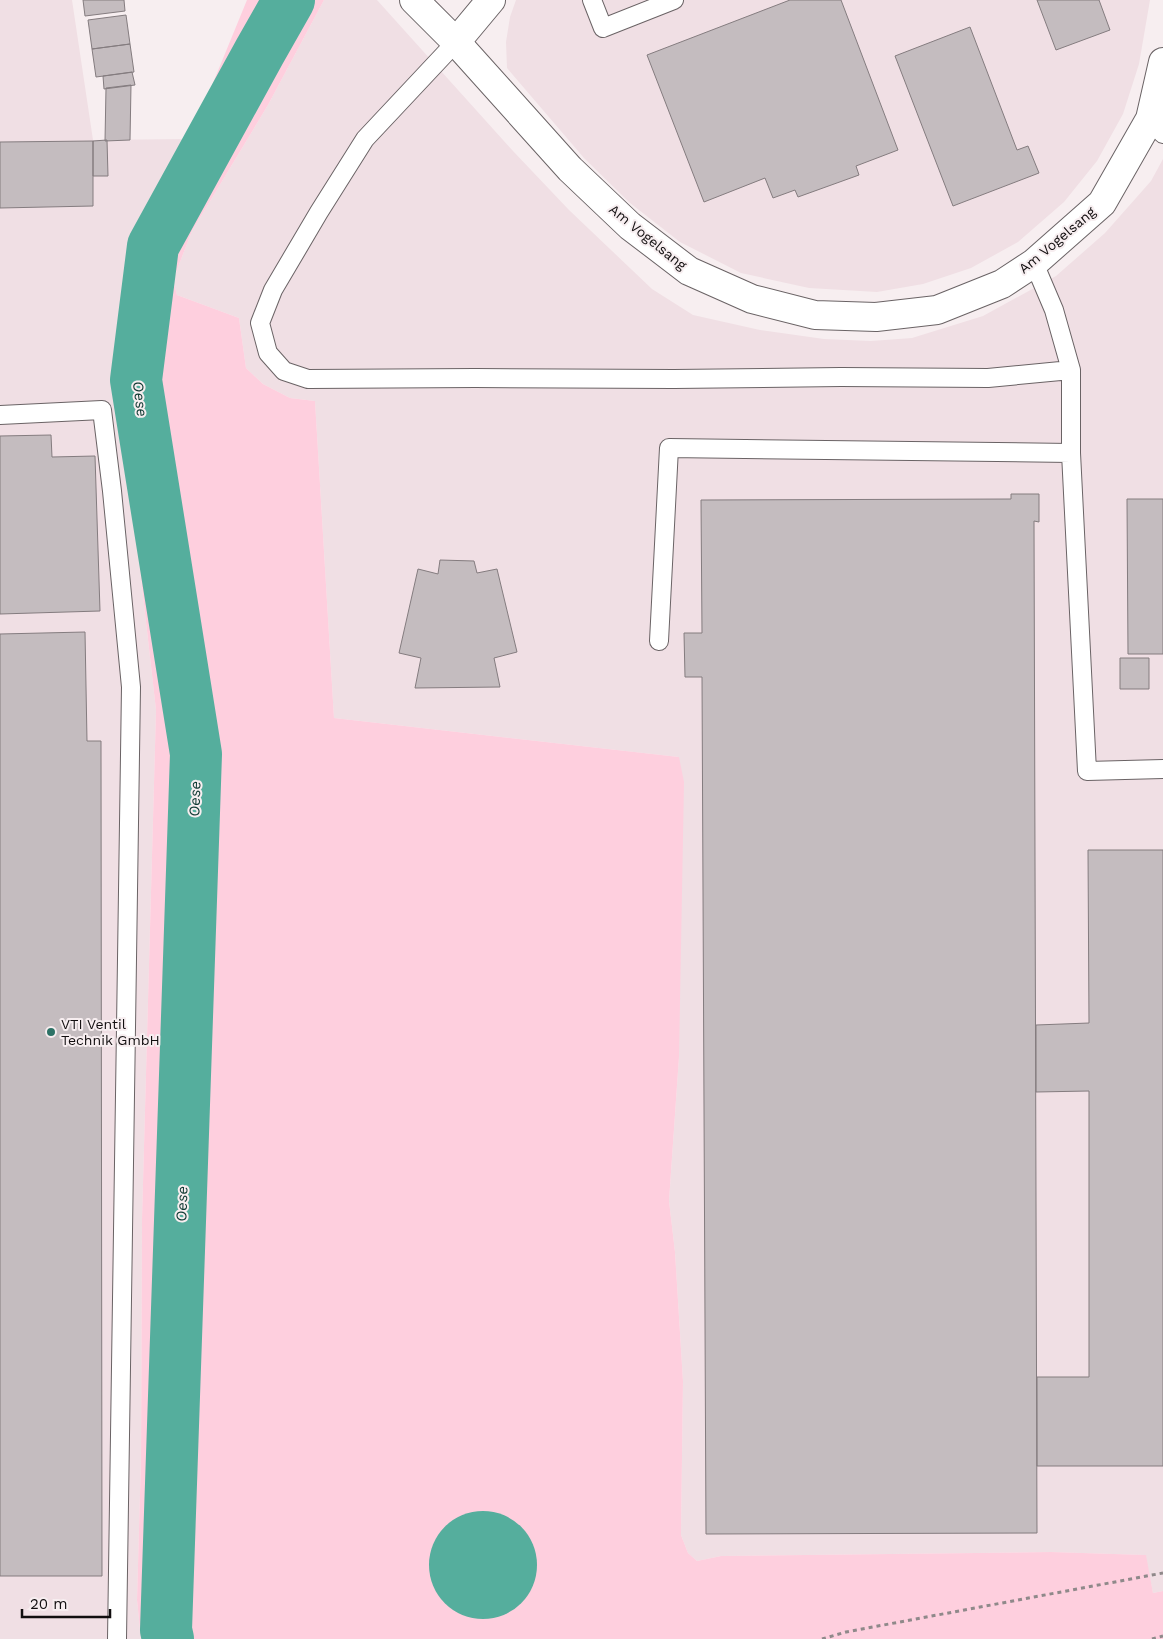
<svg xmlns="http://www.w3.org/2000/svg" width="1163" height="1639" font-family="'Work Sans',sans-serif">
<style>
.built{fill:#f0dfe4}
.green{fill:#fecfde}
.water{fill:#55ae9d}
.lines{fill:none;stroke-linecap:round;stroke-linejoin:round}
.river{stroke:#55ae9d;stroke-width:52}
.building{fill:#c4bcbf;stroke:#847c7f}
.lane-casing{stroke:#6a6365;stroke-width:20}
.street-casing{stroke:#6a6365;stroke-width:30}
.path{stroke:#8f898a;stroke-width:3;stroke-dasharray:4 4;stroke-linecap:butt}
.lane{stroke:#fff;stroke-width:18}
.street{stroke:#fff;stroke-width:28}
.poi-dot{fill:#2d7266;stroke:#f7eef0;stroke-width:2}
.labels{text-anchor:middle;stroke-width:4;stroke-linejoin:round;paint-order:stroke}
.street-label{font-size:14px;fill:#110e0f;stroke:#f7eef0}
.poi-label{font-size:14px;fill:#110e0f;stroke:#f7eef0;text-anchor:start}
.water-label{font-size:15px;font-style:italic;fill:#0f3932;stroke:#f7eef0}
</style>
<rect width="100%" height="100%" fill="#f7eef0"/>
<path class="built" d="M0,0H72L93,140L190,139L159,194L128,262L119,324V385L156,710L142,1219L141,1458L137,1600L141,1639H0Z
M324,0H377L513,151L569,210L652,289L693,315L760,330L824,339L871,341L912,338L983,316L1056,276L1105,233L1151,181L1163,159V1591L1153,1593L1145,1555L1051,1552L721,1556L697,1561L688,1553L681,1535L683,1381L675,1252L669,1201L679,1057V757L334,718L315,401L290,398L263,384L246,368L239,318L177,295L173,280L192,231L268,105Z
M516,0H1150L1139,64L1123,114L1097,161L1064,202L1018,242L971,268L923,284L877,292L809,288L741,273L680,242L630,203L584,158L507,68L506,42L510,17Z"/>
<path class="green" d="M247,0H324L268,105L192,231L173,280L177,295L239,318L246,368L263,384L290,398L315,401L334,718L679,757L684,782L679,1057L669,1201L675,1252L683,1381L681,1535L688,1553L697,1561L721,1556L1051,1552L1146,1555L1153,1593L1163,1591V1639H141L137,1600L141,1458L142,1219L156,710L119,384V324L128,262L159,194L190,139Z"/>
<path class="water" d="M429 1565a54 54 0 1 1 108 0a54 54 0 1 1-108 0Z"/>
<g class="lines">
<path class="river" d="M168,1639L166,1630L196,754L136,380L153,246L260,51L289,0"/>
</g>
<path class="building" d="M83,0H124L125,11L85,16Z
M790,0H841L898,150L856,166L859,175L798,197L795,190L773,198L765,178L704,202L647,55Z
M1037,0H1099L1110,30L1056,50Z
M126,15L130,44L92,49L88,20Z
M970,27L1017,150L1028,146L1039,173L953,206L895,56Z
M130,44L134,72L96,77L92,49Z
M132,72L135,85L104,89L103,76Z
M131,85L130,140L105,141L106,88Z
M107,140L108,176H93V141Z
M93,141V206L0,208V142Z
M51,435L52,457L95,456L100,611L0,614V436Z
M1011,494H1039V522L1034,521L1037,1533L706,1534L702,677H685L684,633H702L701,500L1011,499Z
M1127,499H1163V654H1128Z
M440,560L474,561L477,573L497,569L517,652L494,658L500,687L415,688L421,658L399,653L418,569L438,574Z
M85,632L87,741H101L102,1576H0V634Z
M1120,658H1149V689H1120Z
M1088,850H1163V1466H1037V1377H1089V1091L1036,1092V1025L1089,1023Z"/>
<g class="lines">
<g class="lane-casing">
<path id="lane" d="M592,0L603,28L674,0
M456,42L365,139L319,212L273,290L260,323L268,353L284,371L308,379L475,378L674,379L841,377L988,378L1071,370L1054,310L1034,263
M1150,119L1163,134
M0,415L102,410L112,491L131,687L117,1639
M1071,453L1087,771L1163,769
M659,641L669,448L1071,453V370"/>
</g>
<g class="street-casing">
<path id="street" d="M414,0L456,42L570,169L630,226L689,271L752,299L815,315L876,317L937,310L1002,284L1034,263L1102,203L1150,119L1163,62
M456,42L491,0"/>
</g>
<path class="path" d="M822,1639L846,1632L1163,1573
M1152,1639L1163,1636"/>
<use href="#lane" class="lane"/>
<use href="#street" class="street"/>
</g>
<circle class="poi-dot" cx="51" cy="1032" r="5"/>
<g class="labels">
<g class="street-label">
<text transform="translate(648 237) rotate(39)" y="5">Am Vogelsang</text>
<text transform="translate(1057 240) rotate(-40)" y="5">Am Vogelsang</text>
</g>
<g class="poi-label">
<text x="61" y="1029">VTI Ventil<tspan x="61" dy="16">Technik GmbH</tspan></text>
</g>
<g class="water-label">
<text transform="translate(140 399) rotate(83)" y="5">Oese</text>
<text transform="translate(195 799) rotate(-88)" y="5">Oese</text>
<text transform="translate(182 1204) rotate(-88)" y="5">Oese</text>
</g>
</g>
<path d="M22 1609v8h88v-8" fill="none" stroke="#110e0f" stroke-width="2.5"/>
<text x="30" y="1609" font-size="15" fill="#110e0f" stroke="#f7eef0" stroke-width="4" paint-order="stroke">20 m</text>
</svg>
